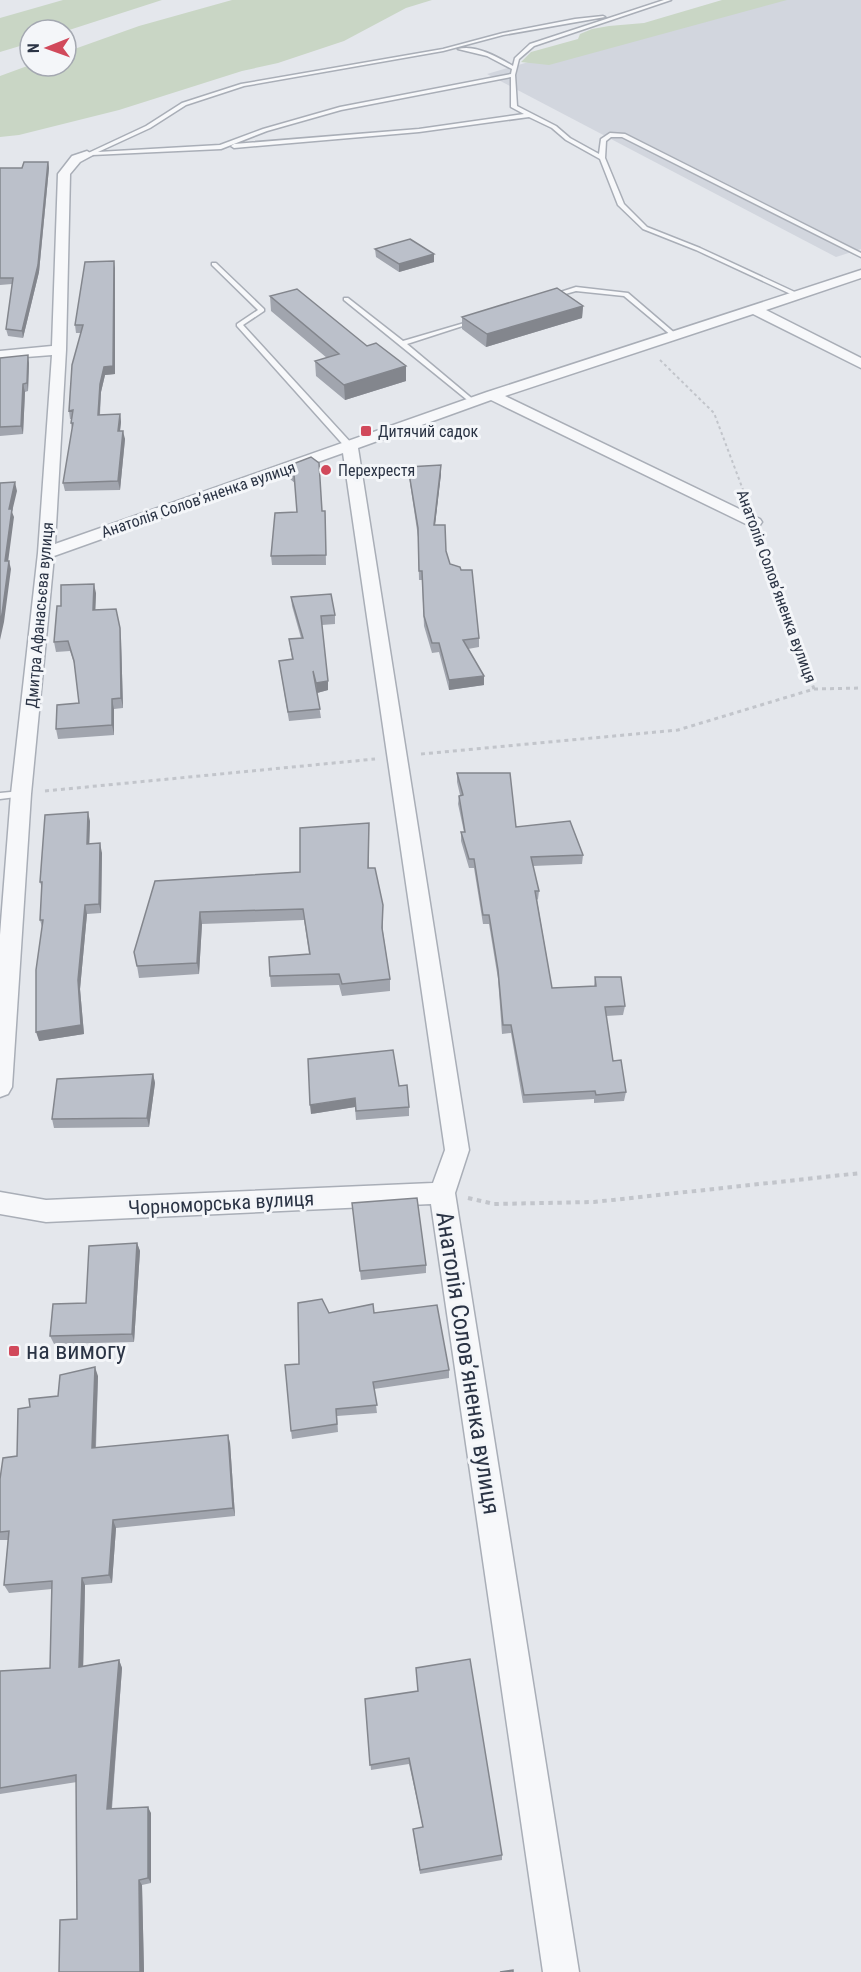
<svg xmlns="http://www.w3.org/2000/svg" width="861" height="1972" font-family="'Roboto Condensed',sans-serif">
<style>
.built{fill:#d2d6de}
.green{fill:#c9d6c5}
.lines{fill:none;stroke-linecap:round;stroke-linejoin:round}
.lane-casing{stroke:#a9aeb7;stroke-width:3}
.street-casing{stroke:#a9aeb7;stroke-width:3}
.path-far2{stroke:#c2c5cb;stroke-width:2;stroke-dasharray:3 3;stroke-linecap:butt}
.path-far1{stroke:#c2c5cb;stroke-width:3;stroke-dasharray:4 4;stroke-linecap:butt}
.path{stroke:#c2c5cb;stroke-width:4;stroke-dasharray:4.5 4.5;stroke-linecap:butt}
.lane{fill:#f7f8fa;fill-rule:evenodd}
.street{fill:#f7f8fa;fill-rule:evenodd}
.wall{fill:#a1a5ae}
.shaded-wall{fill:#83868d}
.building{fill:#bbc0ca;stroke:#83868d;stroke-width:1.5}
.poi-dot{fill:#d1495b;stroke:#f4f6f9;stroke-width:2}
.labels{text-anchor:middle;stroke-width:6;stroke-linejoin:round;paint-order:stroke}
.far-poi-label{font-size:16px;fill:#2b3445;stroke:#f4f6f9;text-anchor:start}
.far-street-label{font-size:16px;fill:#2b3445;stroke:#f4f6f9}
.street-label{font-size:20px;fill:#2b3445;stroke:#f4f6f9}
.near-poi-label{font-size:24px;fill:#2b3445;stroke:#f4f6f9;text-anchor:start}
.near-street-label{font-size:24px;fill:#2b3445;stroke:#f4f6f9}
</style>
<rect width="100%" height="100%" fill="#e4e7ec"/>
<path class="built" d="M741,0H861V249L836,257L487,74Z"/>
<path class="green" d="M63,0H162L66,31L30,30V43L0,52V18Z
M232,0H432L406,8L344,41L278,63L242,71L119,110L19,135L0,137V76L30,65L66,66V52L139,26Z
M722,0H787L549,65L521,62L531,52L578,39L580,34L592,29L609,26L644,23Z"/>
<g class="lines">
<g class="lane-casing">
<path id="lane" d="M664,0H671L534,46L519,59L515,75L517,106L556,126L570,138L599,154L601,139L610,133L625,134L861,253V257L859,256L622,137H611L606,141L605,158L624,204L647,227L700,248L799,294V296H795L696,250L643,229L618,205L600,159L566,140L552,128L529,117L419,132L234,148L231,146L234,144L419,129L524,114L511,107V77L341,110L267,131L221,149L92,155L87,157L84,155L146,126L182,103L241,84L443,49L503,33L575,19L603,16L605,17L503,35L443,51L244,86L186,105L150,128L98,152L220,145L263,129L340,107L511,74L512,69L487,56L458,49C475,44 498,57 513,66L515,58L530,44Z
M212,263H216L264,309V311L243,325L353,445V449H347L237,326V324L258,310L212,265Z
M576,287L628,293L677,335L672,336L624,296L576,291L551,298L548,296Z
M344,298H348L403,341L478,319V321L407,344L475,401V403H471L344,300Z
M21,791L24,792L26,794L24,796L0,799V793Z"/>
</g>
<g class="street-casing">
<path id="street" d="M87,151L93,155L80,162L70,174L66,350L55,544L487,392L861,270V278L766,310L861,358V368L753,314L505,396L760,519L762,522L760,525H748L491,400L358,448L469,1150L455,1193L579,1972H543L431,1204L46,1222L0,1214V1192L46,1200L433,1183L445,1150L343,453L54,556L31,794L12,1087L8,1094L0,1097V935L11,794L38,553L52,355L0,359V351L52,346L58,174L72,156Z"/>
</g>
<path class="path-far2" d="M660,360L714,413L745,495"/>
<path class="path-far1" d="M814,689L861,688
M421,754L678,730L814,689L760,536
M45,791L375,759"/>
<path class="path" d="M468,1198L494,1204L594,1202L861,1173"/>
<use href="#lane" class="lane"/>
<use href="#street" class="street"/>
</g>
<path class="wall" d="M48,162L49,168L39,272L23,338L8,336L6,329L12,284L0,285V168H22Z
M375,249L434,254V262L399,272L376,257Z
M115,268V374L105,375L101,392L100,415L120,414L121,422L120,431L125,439L120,490L65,491L63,483L72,429L71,423L72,419H70L69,411L81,333H76L75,325Z
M270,296L406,381L345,400L316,376L315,361L327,358L271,311Z
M583,306L582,318L486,347L462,329V317Z
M0,358L29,363L28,391L25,392L23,434L0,436Z
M311,457L322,511H325L326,565H272L271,556L297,512L295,483L286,476L285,467Z
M441,465V474L435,525L446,551L450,564L479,638V647L468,649L484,676V685L449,690L439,652L432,653L424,626L422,580H419L418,537L409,476L408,467Z
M96,593L95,610L121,638L123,708L114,709V735L58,739L56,729L79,703L75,666L70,651L56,652L54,642L61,606Z
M291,597L335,615V624L322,625L328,690L317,693L321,718L289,721L279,661L292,659L289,639L301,638L292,606Z
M457,773L516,827L583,855L582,864L533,866L539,891L538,899L537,900L552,988L594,986L595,977L625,1006L623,1015L606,1016L613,1061L626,1092L624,1101L594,1103V1099L523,1103L511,1033L502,1034L498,979L489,924H483L474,868H469L461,841V832H464L458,804L459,796L460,795L457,782Z
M90,821L89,844L102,853L101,913L87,914L80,989L84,1034L39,1041L42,927L40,920L42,888L40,882Z
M369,823V868L383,905V932L390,979V991L342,996L339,985L271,987L270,976L309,954L304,920L202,924L199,974L139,978L137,966L155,881L300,872Z
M153,1074L155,1083L149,1127L54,1128L52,1119Z
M399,1086L409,1107V1116L356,1120L355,1107L311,1114Z
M353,1211L426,1265V1273L361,1280Z
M137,1243L140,1251L134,1342L54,1344L50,1336L86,1303Z
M329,1313H374L449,1370V1378L374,1389L377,1413L337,1416L338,1432L292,1439L291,1431L299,1364Z
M98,1376L96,1448L230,1443L235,1516L116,1528L112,1583L85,1585L83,1666L119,1660L122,1668L112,1809L151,1813V1883L142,1885L144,1972H59L77,1919V1782L0,1794V1671L50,1668L52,1589L9,1593L4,1585L8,1540H0V1479L17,1456L30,1407L58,1396Z
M365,1699L502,1855V1860L420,1874L413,1829L423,1827L409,1764L371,1770Z"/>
<path class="shaded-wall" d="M48,162L49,168L39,272L23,338L22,331Z
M434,254V262L399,272V264Z
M114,261L115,268V374L105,375L101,392L99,423L98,415L100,384Z
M583,306L582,318L486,347L487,334Z
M28,355L29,363L28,391L27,383Z
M406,366V381L345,400L344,385Z
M23,384L25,392L23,434L21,426Z
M120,414L121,422L119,439L118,431Z
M123,431L125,439L120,490L118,481Z
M441,465V474L434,534V525Z
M15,482L17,491L12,512L14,517L7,570L5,561L9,509Z
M9,561L11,569L4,622L0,640V623Z
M94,584L96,593L95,620L93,610Z
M120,628L121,638L123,708L121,698Z
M484,676V685L449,690V680Z
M328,681V690L317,693L316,683Z
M112,699L114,709V735L112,725Z
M88,812L90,821L89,853L87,844Z
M100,843L102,853L101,913L99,904Z
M85,905L87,914L80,989L84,1034L39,1041L36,1032L78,980Z
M200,912L202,924L199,974L197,963Z
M153,1074L155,1083L149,1127L147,1118Z
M355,1098V1107L311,1114L310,1105Z
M137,1243L140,1251L134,1342L132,1334Z
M95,1367L98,1376L95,1457L92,1448Z
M228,1435L230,1443L235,1516L233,1508Z
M113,1520L116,1528L112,1583L109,1575Z
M82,1578L85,1585L83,1674L79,1667Z
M119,1660L122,1668L111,1815L107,1809Z
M148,1807L151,1813V1883L148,1878Z
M139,1880L142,1885L144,1972H140Z"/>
<path class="building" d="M24,162H48L38,265L22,331L6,329L13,278H0V168H22Z
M410,239L434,254L399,264L375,249Z
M114,261L113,366L104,367L100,384L98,415L120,414L118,431H123L118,481L63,483L73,423H71L73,410L69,411L72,365L83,325H75L85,262Z
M557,288L583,306L487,334L462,317Z
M297,289L367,346L376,343L406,366L344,385L315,361L339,354L270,296Z
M28,355L27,383L23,384L21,426L0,427V358Z
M311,457L319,463L322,511H325L326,555L271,556L275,513L297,512L294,474L285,467Z
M441,465L434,525H445L446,551L450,564L460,567L461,570H472L479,638L463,640L484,676L449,680L439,643H432L424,616L422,571H419L418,528L408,467Z
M15,482L9,509H12L5,561H9L2,614L0,623V483Z
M94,584L93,610L116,609L120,628L121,698L112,699V725L56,729L57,705L79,703L74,661L68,641L54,642L57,606H61V585Z
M331,594L335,615L321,616L328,681L316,683L313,671L320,709L288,712L279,661L293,659L289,639L303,638L291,597Z
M457,773H510L516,827L570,821L583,855L531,857L539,891H535L552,988L596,986L595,977H621L625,1006L605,1007L613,1061L621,1060L626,1092L596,1095L595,1091L524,1095L511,1025H503L498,970L489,915H483L474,859H469L461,832H465L459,796L463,795Z
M88,812L87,844L100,843L99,904L85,905L78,980L81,1025L36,1032V970L43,920H40L42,882H40L45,815Z
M369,823L368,868H375L383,905L382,928L390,979L342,984L339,974L270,976L269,957L310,954L303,909L200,912L197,963L137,966L134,952L155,881L300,872V828Z
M393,1050L399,1086L407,1085L409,1107L356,1111L355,1098L310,1105L308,1059Z
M153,1074L147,1118L52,1119L57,1079Z
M417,1198L426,1265L360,1271L352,1203Z
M137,1243L132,1334L50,1336L53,1304L86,1303L89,1246Z
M322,1299L329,1313L373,1304L374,1313L437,1305L449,1370L373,1382L377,1405L336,1409L337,1424L291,1431L285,1365L299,1364L298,1303Z
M95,1367L92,1448L228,1435L233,1508L113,1520L109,1575L82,1578L79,1667L119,1660L107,1809L148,1807V1878L139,1880L140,1972H59L60,1920L77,1919L76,1775L0,1788V1671L50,1668L52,1581L4,1585L9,1531L0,1532V1479L3,1458L17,1456L18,1409L30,1407L29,1399L58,1396L60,1375Z
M470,1659L502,1855L420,1870L413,1829L423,1827L409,1758L370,1765L365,1699L418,1691L416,1668Z
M513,1970V1972H500Z"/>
<g class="poi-dot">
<rect x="360" y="425" width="12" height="12" rx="3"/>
<circle cx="326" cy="470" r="6"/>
<rect x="8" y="1345" width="12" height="12" rx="3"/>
</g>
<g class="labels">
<g class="far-poi-label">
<text x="378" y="437">Дитячий садок</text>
<text x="338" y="476">Перехрестя</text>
</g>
<g class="far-street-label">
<text transform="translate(198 499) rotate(-19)" y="6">Анатолія Солов’яненка вулиця</text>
<text transform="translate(777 586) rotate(70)" y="6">Анатолія Солов’яненка вулиця</text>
<text transform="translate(39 615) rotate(-85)" y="6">Дмитра Афанасьєва вулиця</text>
</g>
<g class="street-label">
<text transform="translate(221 1203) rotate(-3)" y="7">Чорноморська вулиця</text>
</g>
<g class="near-poi-label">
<text x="26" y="1359">на вимогу</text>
</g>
<g class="near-street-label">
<text transform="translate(468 1363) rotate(81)" y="8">Анатолія Солов’яненка вулиця</text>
</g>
</g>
<g transform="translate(48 48) rotate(269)"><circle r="28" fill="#f4f6f9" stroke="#a4a8b1" stroke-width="1.5"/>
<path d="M0-4.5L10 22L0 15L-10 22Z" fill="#d1495b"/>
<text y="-9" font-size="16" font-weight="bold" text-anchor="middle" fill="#2b3445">N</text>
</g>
</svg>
